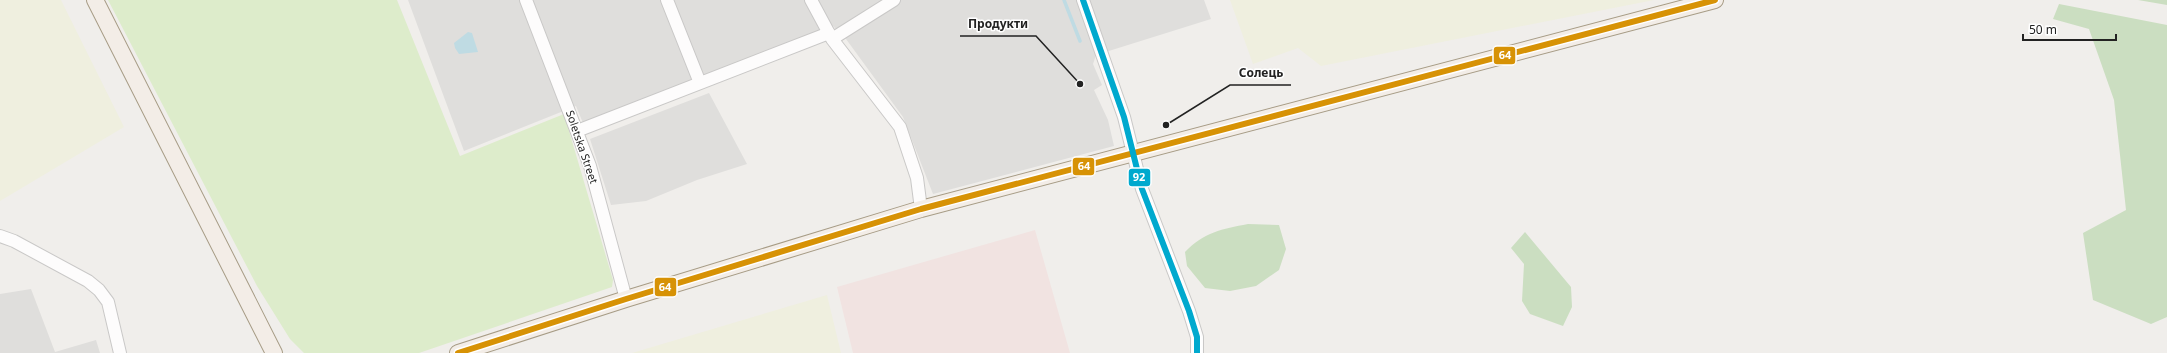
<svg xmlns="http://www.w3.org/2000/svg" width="2167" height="353" font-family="'Noto Sans',sans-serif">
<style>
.residential{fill:#dfdedc}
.commercial{fill:#f1e3e1}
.farmland{fill:#efefdf}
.grass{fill:#ddeccb}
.forest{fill:#cbdec1}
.water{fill:#bfdbe3}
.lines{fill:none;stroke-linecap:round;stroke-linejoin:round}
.stream{stroke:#bfdbe3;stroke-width:3.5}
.minor-casing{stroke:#c9c8c7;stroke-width:14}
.major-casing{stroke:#a79c86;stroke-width:18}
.minor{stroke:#fdfcfc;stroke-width:12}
.major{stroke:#f3ede7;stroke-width:16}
.bus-1-casing{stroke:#fff;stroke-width:9}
.bus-2-casing{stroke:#fff;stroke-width:9}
.bus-1{stroke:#d79205;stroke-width:6}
.bus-2{stroke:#00a9ce;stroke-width:6}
.labels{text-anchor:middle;stroke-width:3;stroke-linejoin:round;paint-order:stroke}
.street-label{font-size:11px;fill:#222;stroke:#fff}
.leader{fill:none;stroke:#222;stroke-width:1.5}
.callout-dot{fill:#222;stroke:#fff;stroke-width:1.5}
.callout-label{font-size:12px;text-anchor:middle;font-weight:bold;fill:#222;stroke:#fff;stroke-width:3;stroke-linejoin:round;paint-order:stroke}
.line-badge{stroke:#fff;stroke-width:1.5}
.badge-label{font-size:11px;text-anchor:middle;font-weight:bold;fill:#fff}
</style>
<rect width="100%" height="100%" fill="#f0eeeb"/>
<path class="residential" d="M408,0H1204L1211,19L1096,55L1093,64L1102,85L1094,90L1108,120L1114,146L933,194L903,117L846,39L833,26L583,123L576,106L464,151Z
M709,93L747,164L697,180L646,201L611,205L590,139Z
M31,289L55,352L96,340L100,353H0V294Z"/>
<path class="commercial" d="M1035,230L1070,353H853L837,287Z"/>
<path class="farmland" d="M0,0H61L124,127L0,201Z
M1230,0H1654L1321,66L1298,48L1253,64Z
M827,295L841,353H632Z"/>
<path class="grass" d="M108,0H397L460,156L564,114L613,280L612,287L419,353H304L290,339L257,286Z"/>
<path class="forest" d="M2138,0H2167V5Z
M2059,4L2167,25V317L2151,324L2093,300L2083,233L2126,210L2114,100L2089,29L2053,19Z
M1248,224L1279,225L1286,249L1279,270L1256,286L1230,291L1205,288L1187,266L1185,252C1204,232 1222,229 1248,224Z
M1525,232L1571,287L1572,307L1563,326L1530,314L1522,301L1524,264L1511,248Z"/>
<path class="water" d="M468,32L472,33L478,52L459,54L455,48L454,43Z"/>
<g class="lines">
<path class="stream" d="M1064,0L1080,41"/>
<g class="minor-casing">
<path id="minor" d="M526,0L590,166L626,299
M667,0L700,83
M811,0L832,39L900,127L917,178L921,209
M1083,0L1124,117L1142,189L1189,311L1197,337V353
M832,39L894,0
M577,131L829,33
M0,236L14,241L88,281L99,290L108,302L120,353"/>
</g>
<g class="major-casing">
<path id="major" d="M95,0L274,353
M458,353L626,299L921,209L1715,0"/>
</g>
<use href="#minor" class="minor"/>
<use href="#major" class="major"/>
<g class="bus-1-casing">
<path id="bus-1" d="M458,353L626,299L921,209L1715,0"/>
</g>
<g class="bus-2-casing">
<path id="bus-2" d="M1083,0L1124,117L1142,189L1189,311L1197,337V353"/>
</g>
<use href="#bus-1" class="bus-1"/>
<use href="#bus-2" class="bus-2"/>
</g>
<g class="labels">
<g class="street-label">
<text transform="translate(582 147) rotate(71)" y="4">Soletska Street</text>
</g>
</g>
<path class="leader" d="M1080 84L1036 36H960M1166 125L1230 85H1291"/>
<g class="callout-dot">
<circle cx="1080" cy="84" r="4"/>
<circle cx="1166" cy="125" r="4"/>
</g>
<g class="callout-label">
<text x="998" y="28">Продукти</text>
<text x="1261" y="77">Солець</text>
</g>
<g class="line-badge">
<rect x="1493" y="46" width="23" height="19" rx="4" fill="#d79205"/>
<rect x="1072" y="157" width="23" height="19" rx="4" fill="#d79205"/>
<rect x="1128" y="168" width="23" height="19" rx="4" fill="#00a9ce"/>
<rect x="654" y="277" width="23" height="20" rx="4" fill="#d79205"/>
</g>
<g class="badge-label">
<text x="1505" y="59">64</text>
<text x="1084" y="170">64</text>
<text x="1139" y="181">92</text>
<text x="665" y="291">64</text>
</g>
<path d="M2023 34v6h93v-6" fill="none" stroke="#222222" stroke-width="2"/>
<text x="2029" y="34" font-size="12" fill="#222222" stroke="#ffffff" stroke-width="3" paint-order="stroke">50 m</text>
</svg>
